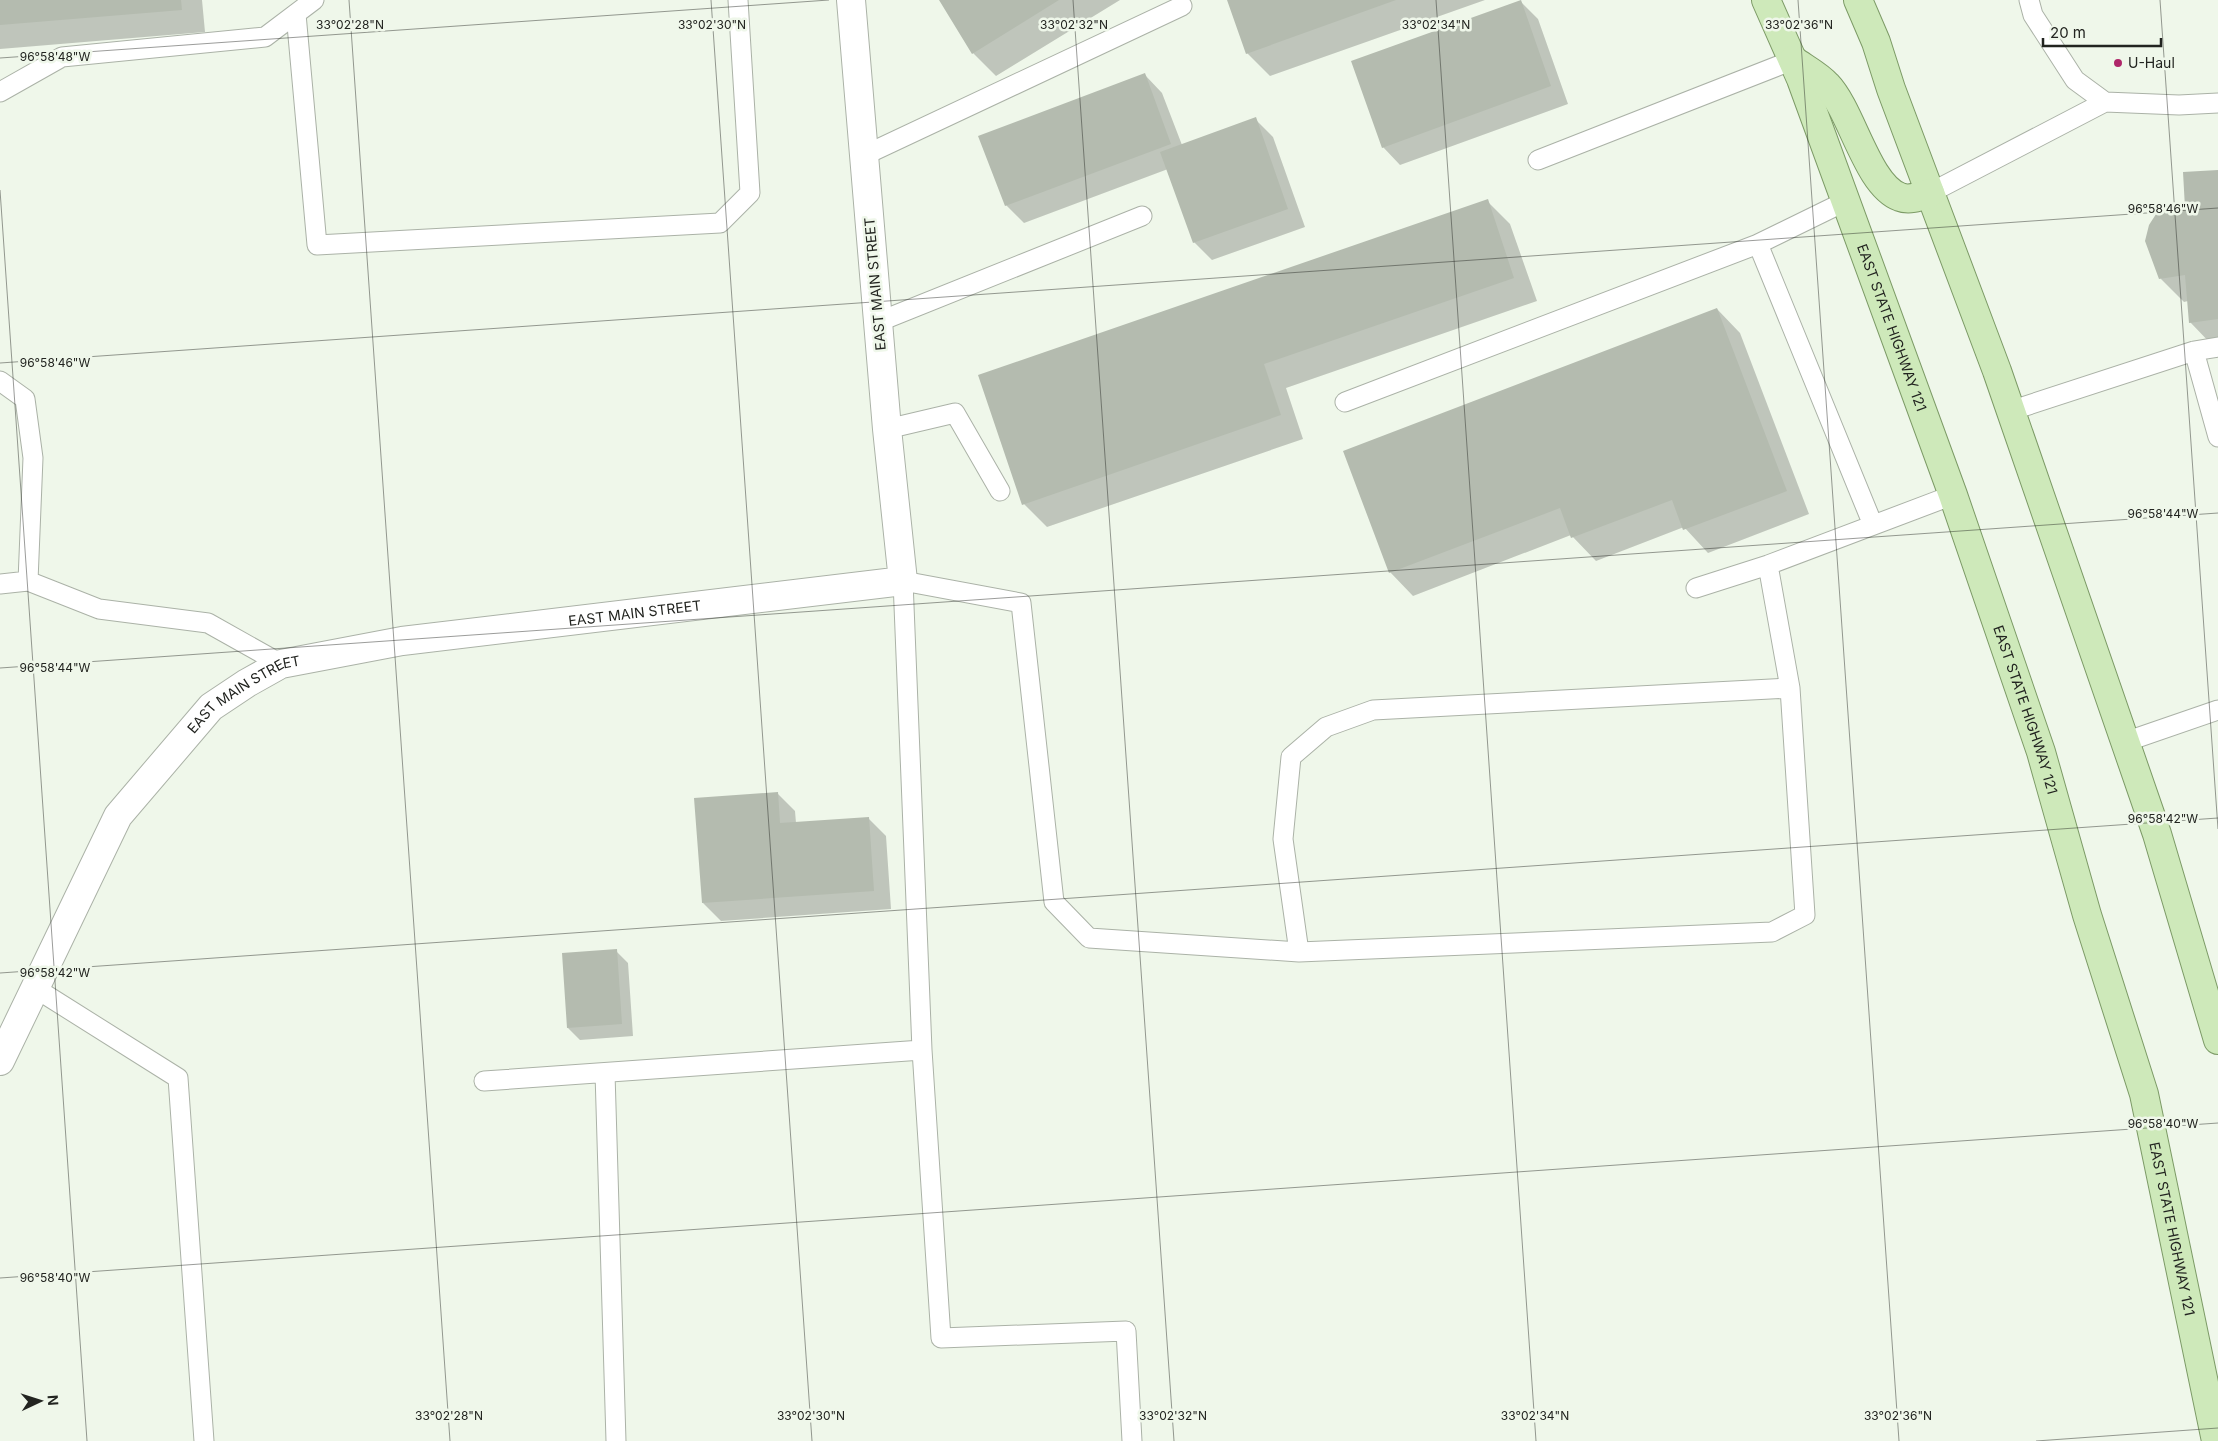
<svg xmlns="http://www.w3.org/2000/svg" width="2218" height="1441" font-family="Inter,sans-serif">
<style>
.shadow{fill:#0003}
.building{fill:#b4bbaf}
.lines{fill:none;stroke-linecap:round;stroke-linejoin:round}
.service-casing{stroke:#abb2a7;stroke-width:21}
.minor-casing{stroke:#abb2a7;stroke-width:30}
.primary-casing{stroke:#7c9a66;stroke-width:30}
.service{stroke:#fff;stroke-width:19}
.minor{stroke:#fff;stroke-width:28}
.primary{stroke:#cee9ba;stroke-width:28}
.ticks{fill:none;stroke:#222420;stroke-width:1;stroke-opacity:0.45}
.poi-dot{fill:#af276a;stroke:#eff7ea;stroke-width:2}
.labels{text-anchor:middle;stroke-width:5;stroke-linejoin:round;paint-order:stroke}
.poi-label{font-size:14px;fill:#222420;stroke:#eff7ea;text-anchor:start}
.street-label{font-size:14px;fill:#222420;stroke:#eff7ea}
.ticks-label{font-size:12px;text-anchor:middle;fill:#222420;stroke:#eff7ea;stroke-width:5;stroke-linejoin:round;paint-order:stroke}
</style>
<rect width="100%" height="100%" fill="#eff7ea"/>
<path class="shadow" d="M0,0H202L205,32L0,49Z
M941,0H1120L996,76L973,53Z
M1228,0H1485L1270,76L1247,53Z
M1520,1L1538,19L1568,104L1400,165L1383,147Z
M1145,75L1162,93L1182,145L1255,119L1273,137L1305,227L1212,260L1194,242L1168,169L1024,223L1006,205Z
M2218,171V345L2213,346L2190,322L2188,301L2184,302L2161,279L2186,209Z
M1487,201L1510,224L1537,301L1286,388L1303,439L1047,527L1024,504Z
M1717,309L1740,333L1809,514L1708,553L1684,527L1596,561L1571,535L1413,596L1390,572Z
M777,793L795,811L796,823L868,818L886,836L891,909L721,921L703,903Z
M616,951L628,963L633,1036L580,1040L568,1028Z"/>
<path class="building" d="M0,0H181L182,10L0,25Z
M939,0H1059L972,54Z
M1227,0H1396L1246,54Z
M1521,0L1551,86L1382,148L1351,61Z
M1145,73L1171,144L1005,206L978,136Z
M1256,117L1288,209L1193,243L1160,152Z
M2218,170V319L2189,323L2185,275L2159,279L2145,241L2149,225L2158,211L2185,208L2183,172Z
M1488,199L1514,278L1264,364L1281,415L1022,505L978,375Z
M1717,308L1787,491L1683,530L1672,500L1571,538L1560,508L1389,573L1343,451Z
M778,792L780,823L869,817L874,891L702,903L694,798Z
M617,949L622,1024L567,1028L562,953Z"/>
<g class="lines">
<g class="service-casing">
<path id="service" d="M2029,0L2033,15L2075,80L2105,102L2179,105L2218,103
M296,14L317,245L720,223L750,193L738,0
M0,92L62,57L265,37L314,0
M865,155L1182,6
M1538,160L1793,60
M1930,193L2105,102
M1846,201L1758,244L1873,525
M878,322L1142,216
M2194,351L2218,437
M0,381L25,399L33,458L28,581
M1345,402L1758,244
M2010,411L2194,351L2218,347
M887,429L955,413L1000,491
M0,584L28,581L99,609L208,623L281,664
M1696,588L1768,565L1953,495
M2125,742L2218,710
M1299,952L1283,839L1291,757L1326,727L1373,710L1790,688
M35,988L178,1078L204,1441
M605,1073L616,1441
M484,1081L922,1050
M1132,1441L1126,1331L941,1338L922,1050L903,581L1021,603L1054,902L1089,938L1299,952L1772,932L1805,915L1790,688L1768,565"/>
</g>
<g class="minor-casing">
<g id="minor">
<path id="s1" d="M0,1061L118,816L211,707L247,683L281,664L402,641L903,581L887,429L851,0"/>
</g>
</g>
<g class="primary-casing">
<g id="primary">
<path id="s2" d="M1766,0L1801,79L1953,495L2041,752L2087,915L2144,1094L2216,1441"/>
<path d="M1858,0L1876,42L1891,89L1997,371L2157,834L2218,1040"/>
<path d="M1793,60C1804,68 1818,75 1827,85C1852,111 1867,185 1900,197C1910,201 1921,196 1930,193"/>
</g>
</g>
<use href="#service" class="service"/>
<use href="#minor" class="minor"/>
<use href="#primary" class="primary"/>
</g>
<path class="ticks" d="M349,0L450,1441M711,0L812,1441M1073,0L1174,1441M1436,0L1536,1441M1798,0L1899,1441M2160,0L2218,829M0,58L829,0M0,190L87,1441M0,363L2218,208M0,668L2218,513M0,973L2218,818M0,1278L2218,1123M2036,1441L2218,1428"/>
<circle class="poi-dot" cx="2118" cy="63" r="5"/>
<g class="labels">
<g class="poi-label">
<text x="2128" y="68">U-Haul</text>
</g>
<g class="street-label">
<text transform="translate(875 284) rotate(-95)" y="5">EAST MAIN STREET</text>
<text dy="5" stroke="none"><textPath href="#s2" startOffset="351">EAST STATE HIGHWAY 121</textPath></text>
<text dy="5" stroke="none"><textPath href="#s1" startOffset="855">EAST MAIN STREET</textPath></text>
<text dy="5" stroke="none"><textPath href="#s1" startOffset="450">EAST MAIN STREET</textPath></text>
<text dy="5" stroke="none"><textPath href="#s2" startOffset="756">EAST STATE HIGHWAY 121</textPath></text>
<text dy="5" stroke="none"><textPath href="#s2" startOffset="1296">EAST STATE HIGHWAY 121</textPath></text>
</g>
</g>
<g class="ticks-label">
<text x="350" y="29">33°02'28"N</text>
<text x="712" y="29">33°02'30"N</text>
<text x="1074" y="29">33°02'32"N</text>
<text x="1436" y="29">33°02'34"N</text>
<text x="1799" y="29">33°02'36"N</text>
<text x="55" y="61">96°58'48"W</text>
<text x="2163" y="213">96°58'46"W</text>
<text x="55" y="367">96°58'46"W</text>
<text x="2163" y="518">96°58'44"W</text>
<text x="55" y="672">96°58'44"W</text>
<text x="2163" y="823">96°58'42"W</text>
<text x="55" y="977">96°58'42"W</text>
<text x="2163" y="1128">96°58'40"W</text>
<text x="55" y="1282">96°58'40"W</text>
<text x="449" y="1420">33°02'28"N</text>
<text x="811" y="1420">33°02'30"N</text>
<text x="1173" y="1420">33°02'32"N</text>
<text x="1535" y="1420">33°02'34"N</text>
<text x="1898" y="1420">33°02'36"N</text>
</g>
<g transform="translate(40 1401) rotate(86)" stroke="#eff7ea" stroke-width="4" paint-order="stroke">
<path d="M0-4L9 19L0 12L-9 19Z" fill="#222420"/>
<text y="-8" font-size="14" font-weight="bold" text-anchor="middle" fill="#222420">N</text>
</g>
<path d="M2043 38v8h118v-8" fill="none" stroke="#222420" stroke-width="2.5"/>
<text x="2050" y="38" font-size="15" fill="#222420" stroke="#eff7ea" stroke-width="4" paint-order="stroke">20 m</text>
</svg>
